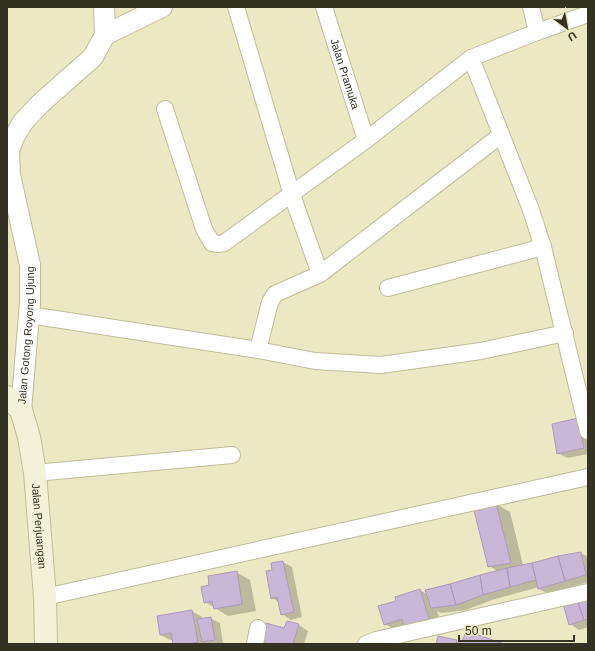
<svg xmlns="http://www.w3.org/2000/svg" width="595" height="651" font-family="Arial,sans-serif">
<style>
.shadow{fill:#0003}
.building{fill:#c9b7d7;stroke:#ac9aba}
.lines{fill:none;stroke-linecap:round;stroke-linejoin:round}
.minor-casing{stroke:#bfbd99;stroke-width:18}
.tertiary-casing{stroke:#bfbd99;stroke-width:22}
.secondary-casing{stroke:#bfbd99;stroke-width:24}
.minor{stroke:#fff;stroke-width:16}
.tertiary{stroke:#fff;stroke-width:20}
.secondary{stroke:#f3f1d7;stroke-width:22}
.labels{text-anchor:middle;stroke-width:3;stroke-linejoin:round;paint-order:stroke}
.street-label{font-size:11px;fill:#333223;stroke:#ebe9c3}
</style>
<rect width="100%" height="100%" fill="#ebe9c3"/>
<path class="shadow" d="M553,424L588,430V454L567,458L558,453Z
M496,504L510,512L523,565L581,553L588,557V582L548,594L539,589V587L492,600L466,610L441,613L437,611L442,626L399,632L385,624L398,602L420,590L428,595L498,571L489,566Z
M283,562L292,567L302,617L291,620L282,614L279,602L272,598L273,571Z
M236,572L250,580L256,611L228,616L205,602L211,586Z
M588,598V627L579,630L570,624Z
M192,611L202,617V619L210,618L220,623L223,644H174L173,640H170L161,635L158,617Z
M299,625L308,631L304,644H266L262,642L285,629Z
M457,641L461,643L501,644H437Z"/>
<path class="building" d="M578,418L584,448L557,454L552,424Z
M496,503L511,563L488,567L473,506Z
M581,552L586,575L565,581L558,556Z
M558,556L565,581L538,589L532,563Z
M283,561L294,612L281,615L277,597L271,599L266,571L272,570L271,563Z
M532,563L536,580L510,587L507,568Z
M507,568L510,587L483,595L480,575Z
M237,571L242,604L214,609L212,601L204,603L201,587L209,585L208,576Z
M480,575L483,595L456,605L450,584Z
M450,584L456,605L431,608L425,590Z
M420,589L429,619L404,626L402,619L384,625L378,606L396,601L395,597Z
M588,597V619L584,620L577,600Z
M577,600L584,620L569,625L563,604Z
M192,610L198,642L188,644H173L171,633L160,635L157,616Z
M211,617L215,640L202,642L197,619Z
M287,621L299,624L293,644H268L261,642L266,623L284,628Z
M467,631L504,644H460Z
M438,636L457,640L456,644H436Z"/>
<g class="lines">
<g class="minor-casing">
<g id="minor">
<path d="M236,7L292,195L320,274"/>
<path id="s1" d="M324,7L366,140"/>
<path d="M531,7L537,32"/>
<path d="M471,58L531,210L543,247L588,431"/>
<path d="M165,109L204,229L212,243L218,244L224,243L366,140L471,58L537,32L588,14"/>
<path d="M388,288L543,247"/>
<path d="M29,315L258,350L315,361L381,365L481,351L565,333"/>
<path d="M258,350L270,302L275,294L320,274L501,135"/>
<path d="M35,473L232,455"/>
<path d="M45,597L588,477"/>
<path d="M255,644L258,628"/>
<path d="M366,644L376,640L588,592"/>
</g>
</g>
<g class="tertiary-casing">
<g id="tertiary">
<path d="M105,35L162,7"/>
<path id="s2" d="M21,410L30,303V265L10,175L9,151L14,137L23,122L41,103L93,57L105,35L104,7"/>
</g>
</g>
<g class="secondary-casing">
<g id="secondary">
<path id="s3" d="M7,397L21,410L29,437L35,473L45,597L46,644"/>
</g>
</g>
<use href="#minor" class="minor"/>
<use href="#tertiary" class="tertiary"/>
<use href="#secondary" class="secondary"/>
</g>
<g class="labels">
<g class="street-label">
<text dy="4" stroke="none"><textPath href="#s1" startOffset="70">Jalan Pramuka</textPath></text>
<text dy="4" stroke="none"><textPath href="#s2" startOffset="75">Jalan Gotong Royong Ujung</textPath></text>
<text dy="4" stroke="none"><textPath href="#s3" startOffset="137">Jalan Perjuangan</textPath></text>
</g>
</g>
<rect width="595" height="651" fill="none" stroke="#333223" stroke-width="16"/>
<g transform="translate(567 28) rotate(148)" stroke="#ebe9c3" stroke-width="3" paint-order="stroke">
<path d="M0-3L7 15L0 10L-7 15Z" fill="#333223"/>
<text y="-6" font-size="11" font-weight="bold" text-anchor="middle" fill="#333223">U</text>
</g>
<path d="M459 635v6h115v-6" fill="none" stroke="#333223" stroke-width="2"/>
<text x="465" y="635" font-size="12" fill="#333223" stroke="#ebe9c3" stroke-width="3" paint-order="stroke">50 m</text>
</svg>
